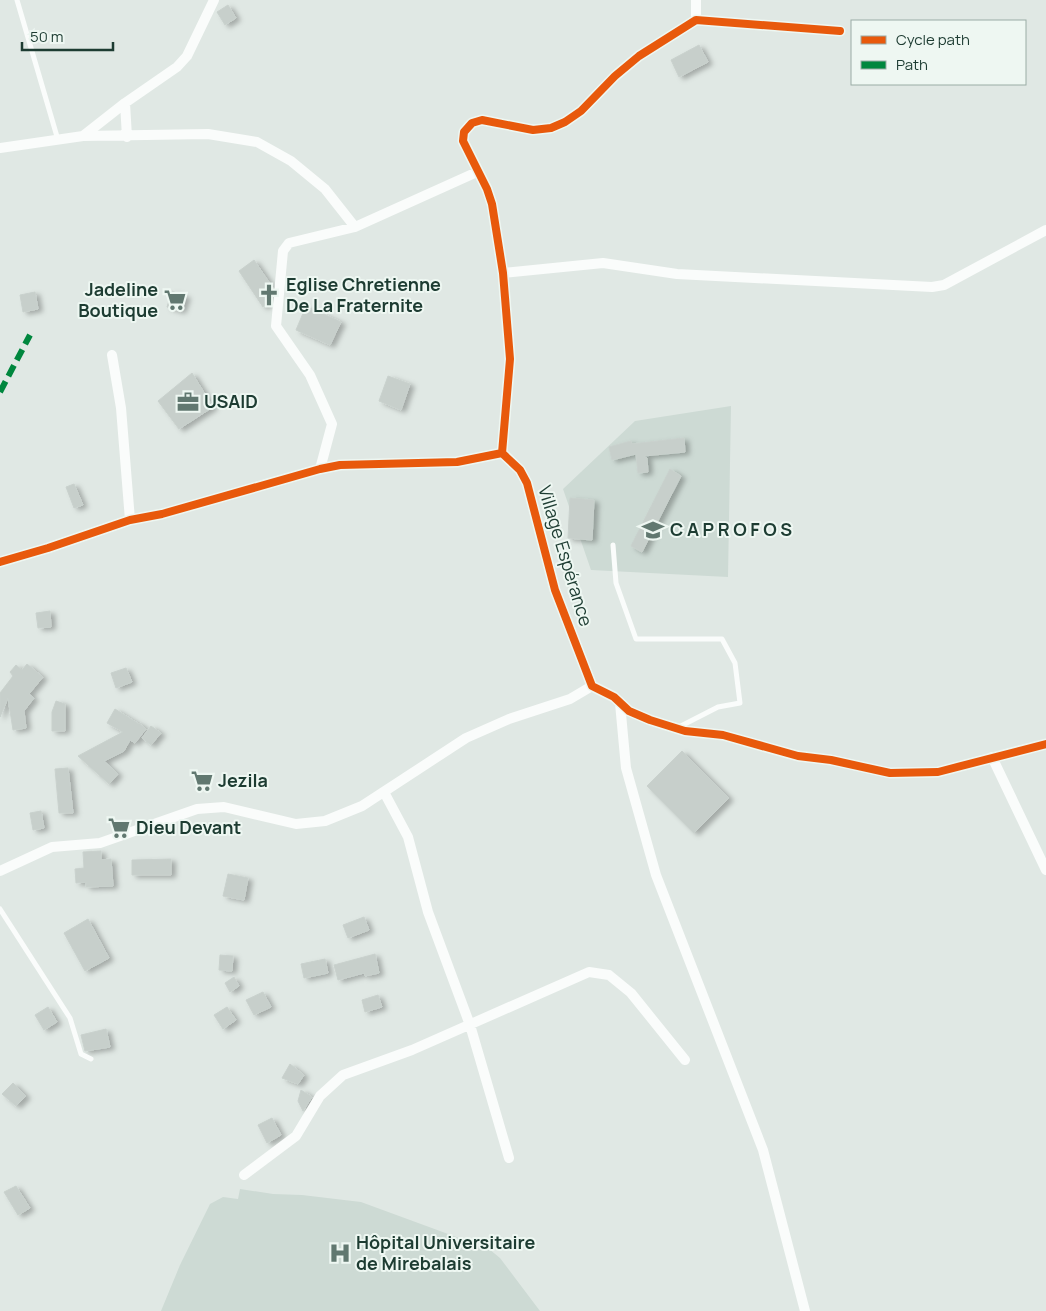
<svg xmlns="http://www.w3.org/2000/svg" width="1046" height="1311" font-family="Manrope,sans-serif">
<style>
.built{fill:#cddad4}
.building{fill:#c7cfcb;stroke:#c9d1cd;filter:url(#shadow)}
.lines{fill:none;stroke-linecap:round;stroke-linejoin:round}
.service{stroke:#fafcfb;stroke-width:5}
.minor{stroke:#fafcfb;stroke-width:10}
.quiet{stroke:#00873e;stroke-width:6;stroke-dasharray:12 6;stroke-linecap:butt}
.cycleway-casing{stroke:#eef7f2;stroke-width:11}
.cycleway{stroke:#e8590c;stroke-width:8}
.labels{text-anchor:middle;stroke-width:4;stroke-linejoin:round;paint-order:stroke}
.poi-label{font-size:18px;font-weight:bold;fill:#1d3c32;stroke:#eef7f2;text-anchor:start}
.street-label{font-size:18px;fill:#1d3c32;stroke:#eef7f2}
</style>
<defs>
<filter id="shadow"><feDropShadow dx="4.5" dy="2.5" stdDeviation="2.5" flood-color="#0004"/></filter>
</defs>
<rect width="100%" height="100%" fill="#e0e8e4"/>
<path class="built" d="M731,406L728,577L591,570L563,489L635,421Z
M240,1189L273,1194L302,1195L361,1202L489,1249L500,1258L540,1311H161L180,1265L210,1204L223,1197L238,1199Z"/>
<path class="building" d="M228,5L236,18L225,25L217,12Z
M699,45L708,62L679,77L671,60Z
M254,260L273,288L271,301L263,307L239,271Z
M172,291L186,296L181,311L167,307Z
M35,292L38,309L23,312L20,295Z
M306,306L341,322L330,345L296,330Z
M192,373L213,407L179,429L158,401Z
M388,376L410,384L401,410L379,401Z
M684,438L685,452L644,456L647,458L648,472L638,473L636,454L612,460L609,447L631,441L632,444Z
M670,469L681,476L642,552L631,546Z
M74,484L83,505L74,508L66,487Z
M570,498L594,500L592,540L568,538Z
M50,611L51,627L38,628L36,613Z
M27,664L43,677L29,694L34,698L24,711L26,728L13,730L8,698L0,717V693L13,676L10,672L16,665L22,670Z
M126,668L132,682L116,688L111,673Z
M56,701L65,704V731H52V712Z
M115,709L139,724L141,723L140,724L146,729L135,743L130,740L124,751L104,761L118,774L109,784L78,756L123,732L107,723Z
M151,726L161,733L151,745L142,738Z
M682,751L729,798L694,833L647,786Z
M68,768L73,813H59L55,769Z
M41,811L44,828L33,830L30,813Z
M101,851V860L111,859L113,886L86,887V882L76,883L75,869L84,868L83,852Z
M171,859V875H132V860Z
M228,874L248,878L244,900L223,896Z
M364,917L369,930L348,938L343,925Z
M88,919L109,958L85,971L64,933Z
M375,954L379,973L365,976L364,973L338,980L334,965Z
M220,955L233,956L232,971L219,970Z
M325,959L328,973L304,978L301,964Z
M234,977L239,986L230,992L225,983Z
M263,992L271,1007L254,1015L246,1000Z
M378,995L382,1007L365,1012L362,1000Z
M48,1007L57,1022L44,1030L35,1015Z
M227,1007L236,1020L223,1029L214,1015Z
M106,1029L110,1047L85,1051L81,1035Z
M290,1064L304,1075L298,1084L282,1078Z
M13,1083L26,1096L16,1106L2,1094Z
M301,1090L312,1097L303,1111L298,1101Z
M272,1118L281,1135L267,1143L258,1125Z
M16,1186L30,1208L18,1215L4,1192Z"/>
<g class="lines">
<path class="service" d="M17,0L58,140
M613,545L616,583L636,639H722L735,663L740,703L718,707L677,728
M0,909L70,1018L81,1054L91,1059"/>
<path class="minor" d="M696,0V20
M125,103L127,137
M83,136L125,103L177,67L187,56L214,0
M0,148L83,136L208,134L257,142L291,161L325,189L355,227L477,172
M503,273L603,263L677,274L932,287L944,285L1046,230
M112,355L121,408L130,520
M502,453L510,359L503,273L492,204L487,189L463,141L464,132L472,123L482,120L533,130L551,128L565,122L581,111L615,76L639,56L696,20L840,31
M320,469L332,424L310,375L276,326L283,251L289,243L355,227
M0,562L48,548L130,520L162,514L320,469L340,465L457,462L502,453L520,470L527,483L555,590L592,686L614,697L629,711L650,720L685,731L723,735L798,756L831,760L890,773L938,772L1046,744
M620,703L626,768L656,875L763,1150L805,1311
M992,757L1046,870
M384,792L408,837L428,912L470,1025L509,1158
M0,871L52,847L100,843L197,809L224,807L296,824L325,821L362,806L466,738L509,719L570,699L592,686
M244,1175L296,1136L320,1096L343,1075L412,1050L589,972L609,975L631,993L685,1060"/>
<path class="quiet" d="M0,392L30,335"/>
<g class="cycleway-casing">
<path id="cycleway" d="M502,453L510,359L503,273L492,204L487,189L463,141L464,132L472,123L482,120L533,130L551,128L565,122L581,111L615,76L639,56L696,20L840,31
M0,562L48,548L130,520L162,514L320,469L340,465L457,462L502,453L520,470L527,483L555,590L592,686L614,697L629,711L650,720L685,731L723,735L798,756L831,760L890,773L938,772L1046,744"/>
</g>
<use href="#cycleway" class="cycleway"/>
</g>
<defs>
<g id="church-bare" transform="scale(1.725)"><path d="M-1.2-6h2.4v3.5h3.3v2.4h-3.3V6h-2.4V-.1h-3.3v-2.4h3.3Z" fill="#617870" stroke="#eef7f2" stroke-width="2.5" paint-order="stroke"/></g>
<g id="supermarket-bare" transform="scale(1.725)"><path d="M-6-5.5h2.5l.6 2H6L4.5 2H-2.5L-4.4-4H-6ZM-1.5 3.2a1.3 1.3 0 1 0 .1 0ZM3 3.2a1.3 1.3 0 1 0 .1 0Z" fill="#617870" stroke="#eef7f2" stroke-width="2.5" paint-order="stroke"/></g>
<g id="office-bare" transform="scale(1.725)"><path d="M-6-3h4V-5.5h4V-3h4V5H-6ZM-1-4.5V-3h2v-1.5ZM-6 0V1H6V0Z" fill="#617870" stroke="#eef7f2" stroke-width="2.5" paint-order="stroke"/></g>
<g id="school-bare" transform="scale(1.725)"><path d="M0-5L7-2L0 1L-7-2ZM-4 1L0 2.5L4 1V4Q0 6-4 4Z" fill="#617870" stroke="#eef7f2" stroke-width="2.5" paint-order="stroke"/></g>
<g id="hospital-bare" transform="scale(1.725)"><path d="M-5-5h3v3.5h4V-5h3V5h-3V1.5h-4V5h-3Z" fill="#617870" stroke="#eef7f2" stroke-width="2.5" paint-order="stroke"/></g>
</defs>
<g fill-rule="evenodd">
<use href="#church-bare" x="269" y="295"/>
<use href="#supermarket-bare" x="175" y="300"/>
<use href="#office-bare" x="188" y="402"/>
<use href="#school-bare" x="653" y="530"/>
<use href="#supermarket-bare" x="202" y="781"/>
<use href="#supermarket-bare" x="119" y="828"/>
<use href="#hospital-bare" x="340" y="1253"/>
</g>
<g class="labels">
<g class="poi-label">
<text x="286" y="291">Eglise Chretienne<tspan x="286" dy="21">De La Fraternite</tspan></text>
<text x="158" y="296" text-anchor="end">Jadeline<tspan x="158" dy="21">Boutique</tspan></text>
<text x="204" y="408">USAID</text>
<text x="670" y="536">C A P R O F O S</text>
<text x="218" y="787">Jezila</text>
<text x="136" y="834">Dieu Devant</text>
<text x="356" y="1249">Hôpital Universitaire<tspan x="356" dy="21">de Mirebalais</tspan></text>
</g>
<g class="street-label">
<text transform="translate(565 556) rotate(73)" y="6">Village Espérance</text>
</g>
</g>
<rect x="851" y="20" width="175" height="65" fill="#eef7f2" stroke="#9aaca5"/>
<rect x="861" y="36" width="25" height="8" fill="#e8590c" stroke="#9aaca5"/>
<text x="896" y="45" font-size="15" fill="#1d3c32">Cycle path</text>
<rect x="861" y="61" width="25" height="8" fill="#00873e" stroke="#9aaca5"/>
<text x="896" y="70" font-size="15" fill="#1d3c32">Path</text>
<path d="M22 42v8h91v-8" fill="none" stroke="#1d3c32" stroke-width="2.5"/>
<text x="30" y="42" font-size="15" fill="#1d3c32" stroke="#eef7f2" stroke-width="4" paint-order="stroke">50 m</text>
</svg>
